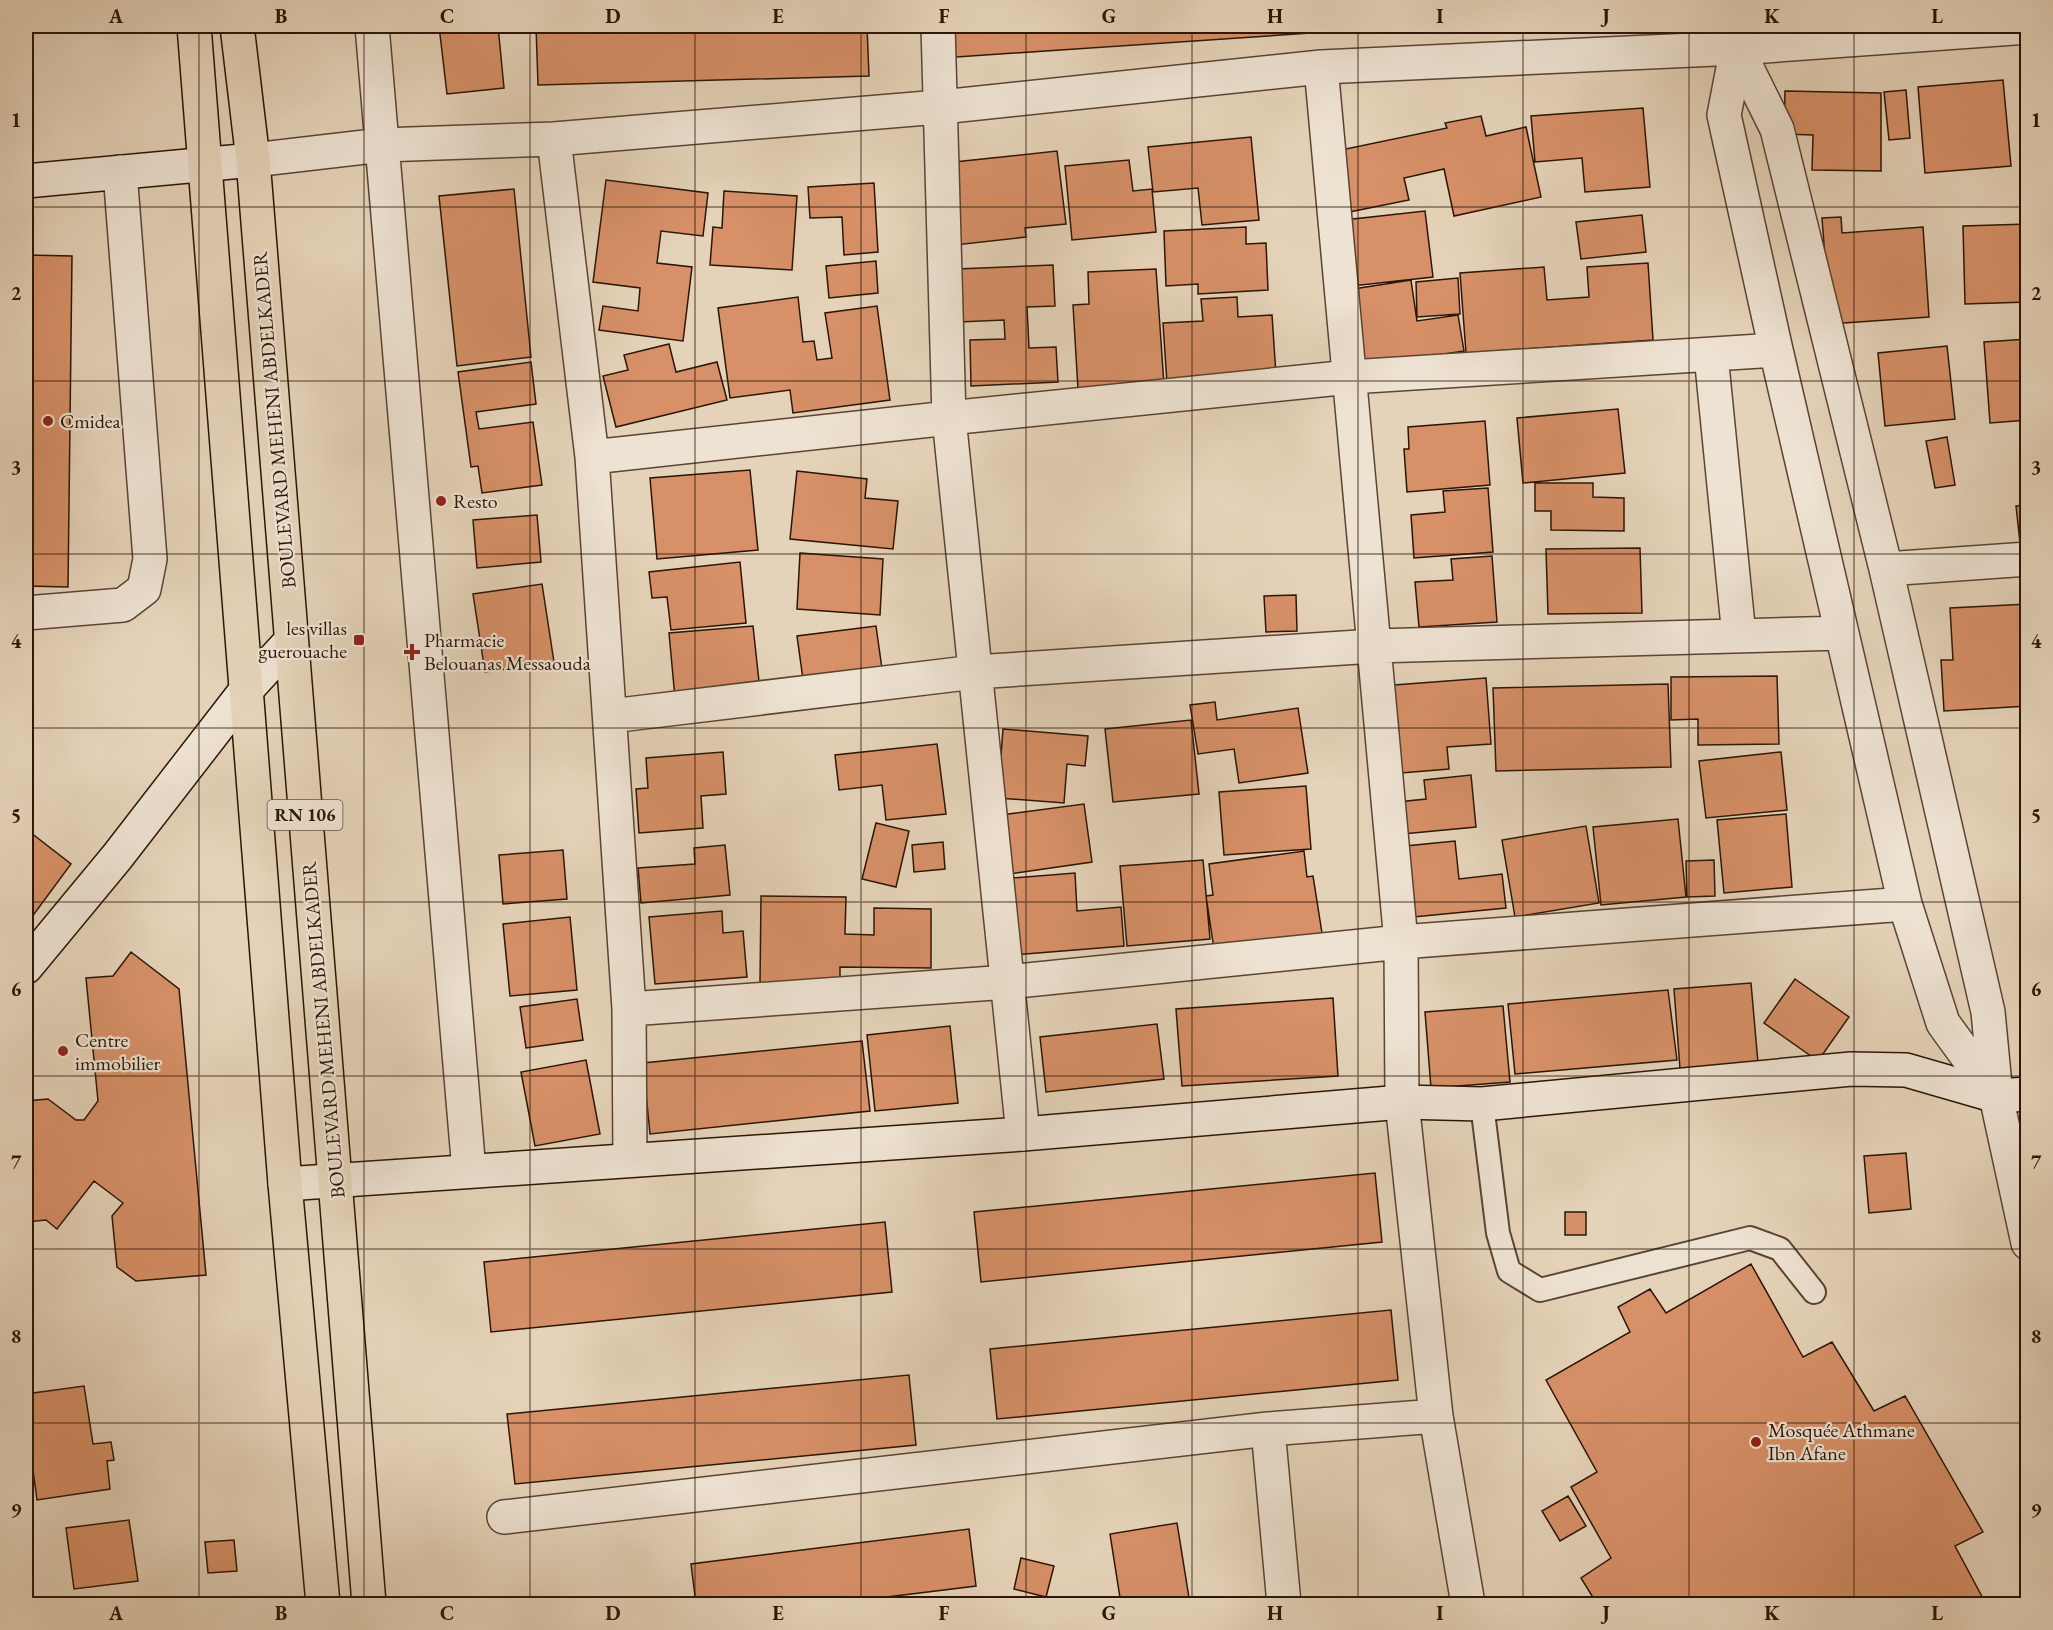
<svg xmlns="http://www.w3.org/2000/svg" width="2053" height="1630" font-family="'EB Garamond',serif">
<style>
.building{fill:#d79068;stroke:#2b1507;stroke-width:1.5}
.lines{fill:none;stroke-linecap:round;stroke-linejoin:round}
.lane-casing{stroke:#5a4434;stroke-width:26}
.street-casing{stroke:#5a4434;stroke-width:36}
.secondary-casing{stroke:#2b1507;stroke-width:36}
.primary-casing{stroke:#2b1507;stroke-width:36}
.lane{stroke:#eee2d2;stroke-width:22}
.street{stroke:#eee2d2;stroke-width:33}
.secondary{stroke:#eee2d2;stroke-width:33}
.primary{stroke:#e5d3b9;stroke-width:33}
.grid{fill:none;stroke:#2b1507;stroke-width:1.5;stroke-opacity:0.55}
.poi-dot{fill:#8f2418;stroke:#eee2d2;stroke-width:2}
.labels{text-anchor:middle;stroke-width:4.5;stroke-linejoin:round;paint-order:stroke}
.shield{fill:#eee2d2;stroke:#665244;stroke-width:1.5}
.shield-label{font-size:18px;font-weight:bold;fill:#2b1507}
.street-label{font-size:20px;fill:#2b1507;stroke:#eee2d2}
.poi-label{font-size:20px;fill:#2b1507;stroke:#eee2d2;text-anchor:start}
.neatline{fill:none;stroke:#2b1507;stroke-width:2}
.grid-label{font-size:20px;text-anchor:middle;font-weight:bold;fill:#2b1507}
</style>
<rect width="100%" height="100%" fill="#e5d3b9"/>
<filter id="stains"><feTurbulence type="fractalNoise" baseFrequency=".00333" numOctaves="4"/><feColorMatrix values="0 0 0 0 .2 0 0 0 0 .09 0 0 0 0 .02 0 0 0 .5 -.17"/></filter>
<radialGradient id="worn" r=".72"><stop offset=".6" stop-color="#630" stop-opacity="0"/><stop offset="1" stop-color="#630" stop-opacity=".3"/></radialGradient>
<path class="building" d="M439,26H498L504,88L447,94Z
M536,26H867L869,76L538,85Z
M940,26H1414L942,58Z
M2003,80L2011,166L1925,173L1918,87Z
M1906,90L1910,138L1889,140L1884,92Z
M1785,91L1881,93V171L1812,170L1813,135L1784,134Z
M1643,108L1650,187L1585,192L1582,158L1535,162L1531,116Z
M1481,116L1486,136L1526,127L1541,197L1454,216L1444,169L1404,178L1409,200L1349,212L1336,151L1447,128L1445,123Z
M1251,137L1259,220L1202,225L1198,188L1153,192L1148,147Z
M1057,151L1066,224L1025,228L1026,237L955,245L945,163Z
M1129,160L1133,191L1152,189L1156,232L1072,240L1065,166Z
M606,180L708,193L703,236L661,231L657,263L692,267L683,341L599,330L603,306L638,311L640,288L593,282Z
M874,183L878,252L844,255L842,217L810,218L808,187Z
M514,189L531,357L457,366L439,196Z
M724,191L797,196L792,270L710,265L713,227L722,228Z
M1425,211L1433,277L1343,287L1335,221Z
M1642,215L1646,252L1581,259L1576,222Z
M1841,217L1842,233L1923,227L1929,317L1830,324L1822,218Z
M2028,224V302L1965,304L1963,226Z
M1246,227V244L1266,243L1268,290L1198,294V284L1166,286L1164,231Z
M26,255L72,256L68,587L26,586Z
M876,261L878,293L829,298L826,266Z
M1648,263L1653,340L1466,353L1460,273L1544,267L1547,300L1589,297L1587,267Z
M1053,265L1055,306L1027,307L1029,348L1056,347L1058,382L971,386L970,340L1005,339L1004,320L959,322L957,269Z
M1156,269L1164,385L1078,389L1073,305L1089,304L1088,272Z
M1458,278L1460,314L1417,317L1416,282Z
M1411,280L1417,321L1458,315L1464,351L1359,367L1347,290Z
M798,297L803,342L814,341L817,360L832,358L825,313L877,306L890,400L793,413L790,390L730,398L718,308Z
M1237,297L1238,317L1272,315L1276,375L1167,383L1163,323L1203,321L1201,299Z
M2028,339V420L1990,423L1984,342Z
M669,344L676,372L717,362L727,400L616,427L603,376L628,370L624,355Z
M1947,346L1955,419L1885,426L1878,353Z
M531,362L536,404L476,412L479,429L533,422L542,485L482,493L478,466L471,467L458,372Z
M1618,409L1625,473L1523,483L1517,418Z
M1485,421L1490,485L1407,492L1404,449H1409L1408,427Z
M1947,437L1955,485L1935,488L1926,441Z
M750,470L758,550L657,559L650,478Z
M797,471L867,479L865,498L898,501L893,549L790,539Z
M1535,483H1593V497L1624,498V531L1551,530V511H1535Z
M1488,488L1493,552L1414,558L1411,515L1445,512L1443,491Z
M2028,505V542L2020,543L2016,506Z
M537,515L541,562L477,568L473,520Z
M1640,548L1642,613L1548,614L1546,549Z
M800,553L883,559L880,615L797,609Z
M1492,556L1497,622L1419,627L1415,582L1453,580L1451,559Z
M740,562L746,623L671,630L667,597L652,598L649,572Z
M542,584L554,662L485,672L473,594Z
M1296,595L1297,631L1266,632L1264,596Z
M2028,604V706L1944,711L1941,660H1953L1950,608Z
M753,626L760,691L675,698L669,633Z
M876,626L884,683L805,694L797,636Z
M1777,676L1779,744L1698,745V719L1671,720V677Z
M1486,678L1491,744L1447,747L1449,769L1389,774L1381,686Z
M1668,684L1671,767L1496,771L1493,688Z
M1215,702L1217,720L1298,708L1308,773L1239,783L1234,749L1198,754L1190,705Z
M1191,720L1199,794L1113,802L1105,729Z
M1003,729L1088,736L1085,766L1067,764L1064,803L998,798Z
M937,744L946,814L886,820L882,785L839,790L835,755Z
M723,752L726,794L701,796L703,828L639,833L636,789L648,788L646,758Z
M1781,752L1787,810L1706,818L1699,761Z
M1471,775L1476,827L1392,835L1388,803L1426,799L1424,780Z
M1306,786L1311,849L1224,855L1219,792Z
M1084,804L1092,862L1009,874L1001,815Z
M1786,814L1792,887L1724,893L1717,820Z
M1678,819L1686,897L1601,905L1593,827Z
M876,823L909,831L896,887L862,879Z
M1586,826L1599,903L1515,917L1502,840Z
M26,829L71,864L26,925Z
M1455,841L1459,879L1502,874L1506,908L1403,918L1395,847Z
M943,842L945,869L914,872L912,845Z
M725,845L730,895L641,903L638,868L695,864L694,848Z
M563,850L567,899L503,904L499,855Z
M1304,851L1307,877L1313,876L1322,933L1214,949L1206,896L1213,895L1209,864Z
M1203,860L1210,939L1127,946L1120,866Z
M1714,860L1715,896L1687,897L1686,861Z
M1075,873L1077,911L1121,907L1124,946L1013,955L1012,878Z
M761,896L846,897L845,934L874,935V908L931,909V968L840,967V984L760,983Z
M722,911L723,933L743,931L747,977L655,984L649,917Z
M570,917L577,990L510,996L503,924Z
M131,952L179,989L206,1275L136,1281L117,1267L112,1216L123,1203L94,1181L57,1229L46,1220L26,1222V1101L48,1099L76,1120H84L98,1101L86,978L113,976Z
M1795,979L1849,1017L1818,1061L1764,1023Z
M1751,983L1758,1063L1680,1069L1674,989Z
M1668,990L1677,1060L1515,1074L1508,1004Z
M1333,998L1338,1076L1182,1086L1176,1009Z
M577,999L583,1040L526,1048L520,1007Z
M1503,1006L1510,1082L1431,1088L1425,1012Z
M1157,1024L1164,1079L1046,1092L1040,1037Z
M950,1026L958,1103L875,1111L867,1035Z
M862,1041L870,1111L650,1134L643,1063Z
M586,1060L600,1134L535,1146L521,1072Z
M1906,1153L1911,1209L1869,1213L1864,1156Z
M1375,1173L1382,1242L981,1282L974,1212Z
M1565,1212H1586V1235H1565Z
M885,1222L892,1292L491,1332L484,1262Z
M1751,1264L1803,1357L1832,1342L1874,1411L1905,1396L1983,1532L1955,1546L1986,1604H1597L1581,1578L1611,1558L1571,1487L1597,1472L1546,1380L1630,1332L1618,1307L1650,1289L1666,1313Z
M1391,1310L1398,1380L997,1419L990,1349Z
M909,1375L916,1445L515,1484L507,1414Z
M84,1386L93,1444L111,1442L114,1460L107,1461L110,1489L37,1500L26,1418V1394Z
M1568,1496L1586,1526L1560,1541L1542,1511Z
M129,1520L138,1581L74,1589L66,1528Z
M1177,1523L1190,1604H1121L1110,1534Z
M969,1529L976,1586L830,1604H696L691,1564Z
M234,1540L237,1571L208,1573L205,1542Z
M1021,1558L1054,1566L1046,1597L1014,1589Z"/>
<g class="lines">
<g class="lane-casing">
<path id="lane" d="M1482,1104L1498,1233L1509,1271L1540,1290L1750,1238L1780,1249L1814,1292"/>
</g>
<g class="street-casing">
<path id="street" d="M372,26L469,1171
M938,26L949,418L1350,377L1776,350
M1737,48L1777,129L1886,569L1988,1012L1996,1096L2028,1243
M1737,48L1724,115L1776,350L1905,904L1943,1023L1996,1096
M1321,67L1737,48L2028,27
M554,139L592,457
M253,160L382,145L554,139L951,106L1321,67L1401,942L1402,1102L1436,1416L1468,1604
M1711,355L1739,636
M1886,569L2028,559
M26,613L123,605L144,589L150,559L120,172
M611,716L975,672L1374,646L1842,633
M629,1009L1008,982L1401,942L1905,904
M630,1160L629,1009L592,457L949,418L1023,1134
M1268,1429L1436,1416
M504,1517L1268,1429L1284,1604"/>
</g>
<g class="secondary-casing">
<path id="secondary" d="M26,181L253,160
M26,967L117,857L247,689L291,641
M285,1184L1023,1134L1402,1102L1482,1104L1851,1069L1906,1070L1996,1096L2028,1094"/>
</g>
<g class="primary-casing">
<path id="primary" d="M194,26L285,1184L323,1604
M237,26L253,160L369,1604"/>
</g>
<use href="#lane" class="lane"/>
<use href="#street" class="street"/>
<use href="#secondary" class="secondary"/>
<use href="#primary" class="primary"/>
</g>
<path class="grid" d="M199,26V1604M364,26V1604M530,26V1604M695,26V1604M861,26V1604M1026,26V1604M1192,26V1604M1358,26V1604M1523,26V1604M1689,26V1604M1854,26V1604M26,207H2028M26,381H2028M26,554H2028M26,728H2028M26,902H2028M26,1076H2028M26,1249H2028M26,1423H2028"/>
<g class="poi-dot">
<circle cx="48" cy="421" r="6"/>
<circle cx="441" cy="501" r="6"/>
<rect x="353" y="634" width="12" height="12" rx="3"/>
<path d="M409 643h6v6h6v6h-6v6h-6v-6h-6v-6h6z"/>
<circle cx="63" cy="1051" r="6"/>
<circle cx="1756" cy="1442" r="6"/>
</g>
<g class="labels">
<rect class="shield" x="267.5" y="800" width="75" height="30" rx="4.5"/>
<g class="shield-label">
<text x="305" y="821">RN 106</text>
</g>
<g class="street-label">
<text transform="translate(274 420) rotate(-95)" y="7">BOULEVARD MEHENI ABDELKADER</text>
<text transform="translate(323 1030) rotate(-95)" y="7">BOULEVARD MEHENI ABDELKADER</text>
</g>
<g class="poi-label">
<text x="60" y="428">Cmidea</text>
<text x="453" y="508">Resto</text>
<text x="347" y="635" text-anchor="end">les villas<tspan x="347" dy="23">guerouache</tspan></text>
<text x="424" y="647">Pharmacie<tspan x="424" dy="23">Belouanas Messaouda</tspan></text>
<text x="75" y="1047">Centre<tspan x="75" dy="23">immobilier</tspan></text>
<text x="1768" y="1437">Mosquée Athmane<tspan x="1768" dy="23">Ibn Afane</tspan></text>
</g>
</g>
<rect width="2053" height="1630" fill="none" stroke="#e5d3b9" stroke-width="66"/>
<rect x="33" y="33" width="1987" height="1564" class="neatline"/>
<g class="grid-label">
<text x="116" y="23">A</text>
<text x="281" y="23">B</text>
<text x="447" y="23">C</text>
<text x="613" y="23">D</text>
<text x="778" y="23">E</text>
<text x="944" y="23">F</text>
<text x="1109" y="23">G</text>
<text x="1275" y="23">H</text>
<text x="1440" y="23">I</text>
<text x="1606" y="23">J</text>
<text x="1772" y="23">K</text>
<text x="1937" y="23">L</text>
<text x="16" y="127">1</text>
<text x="2036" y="127">1</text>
<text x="16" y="300">2</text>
<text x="2036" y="300">2</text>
<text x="16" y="474">3</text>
<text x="2036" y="474">3</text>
<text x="16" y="648">4</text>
<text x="2036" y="648">4</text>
<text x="16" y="822">5</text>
<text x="2036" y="822">5</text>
<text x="16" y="996">6</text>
<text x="2036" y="996">6</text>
<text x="16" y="1169">7</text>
<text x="2036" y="1169">7</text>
<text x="16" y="1343">8</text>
<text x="2036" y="1343">8</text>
<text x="16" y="1517">9</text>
<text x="2036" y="1517">9</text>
<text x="116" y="1620">A</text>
<text x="281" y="1620">B</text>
<text x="447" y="1620">C</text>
<text x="613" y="1620">D</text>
<text x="778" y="1620">E</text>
<text x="944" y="1620">F</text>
<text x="1109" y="1620">G</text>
<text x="1275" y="1620">H</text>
<text x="1440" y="1620">I</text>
<text x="1606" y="1620">J</text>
<text x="1772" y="1620">K</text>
<text x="1937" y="1620">L</text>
</g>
<rect width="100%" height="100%" filter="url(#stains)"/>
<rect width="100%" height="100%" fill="url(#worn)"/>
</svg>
